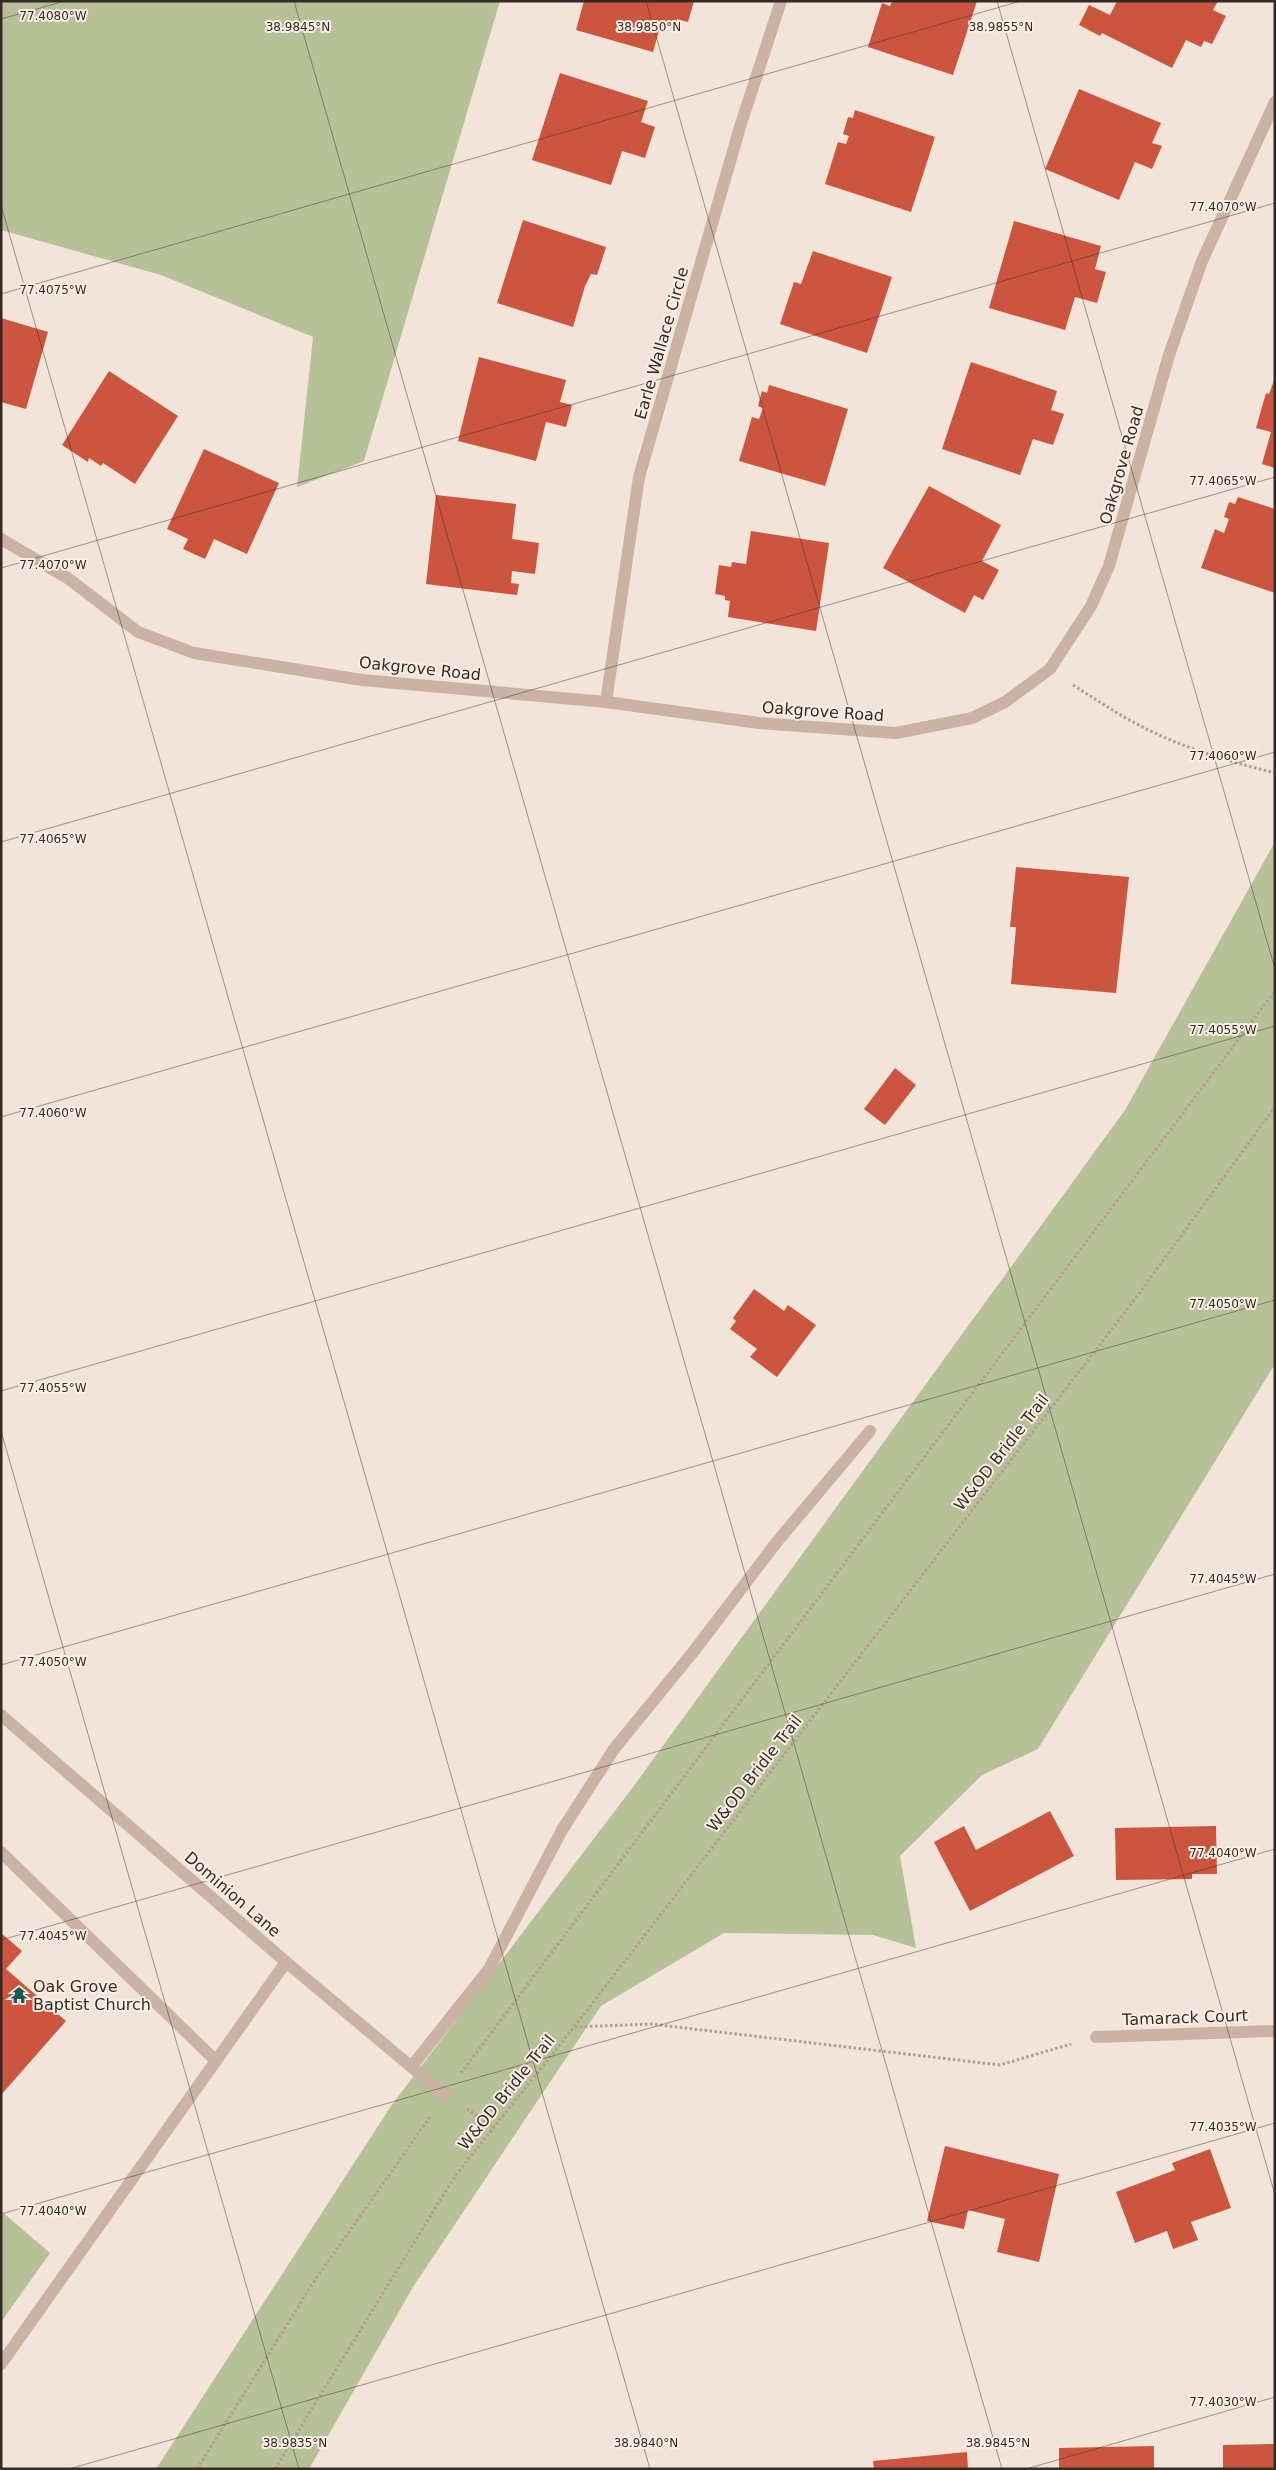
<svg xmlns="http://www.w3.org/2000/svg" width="1276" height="2470" font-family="'DejaVu Sans',sans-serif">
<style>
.green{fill:#b7c198}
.building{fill:#cb553e}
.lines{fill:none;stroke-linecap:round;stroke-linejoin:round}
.path{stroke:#b69c8e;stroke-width:3;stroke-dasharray:2.5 2.5;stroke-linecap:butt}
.lane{stroke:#cab2a4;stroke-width:12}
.street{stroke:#cab2a4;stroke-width:12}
.ticks{fill:none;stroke:#352a26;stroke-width:1;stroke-opacity:0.45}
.labels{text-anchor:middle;stroke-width:4;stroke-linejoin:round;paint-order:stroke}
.street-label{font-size:16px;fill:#352a26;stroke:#faeee5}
.poi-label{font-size:16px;fill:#352a26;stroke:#faeee5;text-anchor:start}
.ticks-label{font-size:12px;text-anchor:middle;fill:#352a26;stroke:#faeee5;stroke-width:4;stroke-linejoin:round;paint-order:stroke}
</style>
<rect width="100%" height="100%" fill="#f2e4d8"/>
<path class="green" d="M1,1H500L364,461L297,487L313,337L161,275L1,230Z
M1275,842V1364L1038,1749L982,1775L900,1856L916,1948L873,1935L724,1933L601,2006L413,2287L309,2469H156L391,2106L633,1787L1125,1110Z
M1,2211L50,2253L1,2322Z"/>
<path class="building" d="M584,1H694L688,22L677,19L675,24L662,20L653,52L576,30Z
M892,1H977L953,75L868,47L882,3L890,6Z
M1117,1H1218L1213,10L1226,16L1212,44L1204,41L1201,47L1186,40L1172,68L1102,33L1100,36L1079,25L1089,5L1110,15Z
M560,73L648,101L641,122L655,127L645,158L622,151L611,185L532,160Z
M1079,89L1161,123L1152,143L1162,146L1152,169L1135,162L1119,200L1045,169Z
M855,110L935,137L911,212L825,184L838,142L846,144L849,136L843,134L848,117L853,118Z
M523,220L606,247L597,275L591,274L585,286L573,327L497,303Z
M1014,221L1101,246L1095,269L1106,272L1097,303L1075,297L1065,330L989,308Z
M813,251L892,277L867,353L780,324L794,282L801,284Z
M1,318L48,332L26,409L1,402Z
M479,357L566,380L560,402L572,405L566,427L546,422L536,461L458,441Z
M971,362L1057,391L1051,410L1064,414L1053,445L1033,439L1020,475L942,449Z
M109,371L178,416L135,484L103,463L101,466L89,458L88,462L62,445Z
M1275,378V468L1262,464L1271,432L1256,428L1266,393L1269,394Z
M769,385L848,409L825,486L739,461L752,417L759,419L763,408L758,406L762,391L767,393Z
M204,449L279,483L247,554L214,539L205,559L183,549L188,539L167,529Z
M929,486L1001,525L982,561L999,570L983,600L974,595L965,613L883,568Z
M436,495L516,504L512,539L539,543L535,574L512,571L511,583L519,584L517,595L426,584Z
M1238,497L1275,509V593L1201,568L1215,529L1224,533L1229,519L1224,517L1229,502L1235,504Z
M751,531L829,543L816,631L728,617L730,601L725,600V596L715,594L719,565L731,567L732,562L746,564Z
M1016,867L1129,877L1116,993L1011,984L1016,927H1010Z
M895,1068L916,1085L885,1125L864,1109Z
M754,1289L784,1311L788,1305L816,1325L777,1377L750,1357L757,1349L730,1329L736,1321L733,1318Z
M1050,1811L1074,1856L970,1911L934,1842L964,1826L976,1850Z
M1216,1826L1217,1874H1192V1879L1116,1880L1115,1828Z
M1,1933L22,1951L6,1969L66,2021L1,2095Z
M945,2146L1059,2174L1039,2262L997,2252L1005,2219L968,2210L964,2229L927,2221Z
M1210,2149L1231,2208L1191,2222L1198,2240L1173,2249L1167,2231L1135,2243L1116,2192L1175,2170L1172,2163Z
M1275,2444V2469H1223V2445Z
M1154,2446V2469H1059V2448Z
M967,2452L968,2469H874L873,2461Z"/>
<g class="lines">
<path class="path" d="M1073,685C1100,702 1126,720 1155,733C1193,751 1235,763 1275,773
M575,2027L651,2024L1000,2065L1071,2044
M461,2073L1275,991
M467,2109L493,2127
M197,2469L313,2283L430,2117
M275,2469L455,2176L574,2027L1132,1303L1275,1107"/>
<path class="lane" d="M1,1852L216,2061
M412,2066L489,1969L562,1830L614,1749L694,1651L776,1543L870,1431
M1,2364L286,1962"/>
<path class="street" d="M1,539L69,579L138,632L194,653L362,680L606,702L759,723L896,733L972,718L1005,702L1050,669L1091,606L1109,566L1169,355L1202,261L1275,102
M606,702L639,477L740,127L781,1
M1,1715L286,1962L445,2095
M1096,2037L1275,2031"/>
</g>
<path class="ticks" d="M294,1L1002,2469M646,1L1275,2195M997,1L1275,969M1,19L65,1M1,205L650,2469M1,294L1021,1M1,568L1275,203M1,842L1275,477M1,1117L1275,752M1,1391L1275,1026M1,1431L299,2469M1,1665L1275,1300M1,1940L1275,1574M1,2214L1275,1849M69,2469L1275,2123M1026,2469L1275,2397"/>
<defs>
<g id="temple-bare" transform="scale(1.35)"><path d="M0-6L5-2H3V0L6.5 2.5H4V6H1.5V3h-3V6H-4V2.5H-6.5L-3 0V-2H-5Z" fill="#1a5857" stroke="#faeee5" stroke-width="2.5" paint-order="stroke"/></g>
</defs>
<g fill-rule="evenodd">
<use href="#temple-bare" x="19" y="1995"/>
</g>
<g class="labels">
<g class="street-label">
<text transform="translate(661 343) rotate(-74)" y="6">Earle Wallace Circle</text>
<text transform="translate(1121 465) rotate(-74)" y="6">Oakgrove Road</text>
<text transform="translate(420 668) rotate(6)" y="6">Oakgrove Road</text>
<text transform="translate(823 711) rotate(4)" y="6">Oakgrove Road</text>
<text transform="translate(1001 1452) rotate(-52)" y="6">W&amp;OD Bridle Trail</text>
<text transform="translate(754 1773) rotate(-52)" y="6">W&amp;OD Bridle Trail</text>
<text transform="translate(233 1894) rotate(41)" y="6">Dominion Lane</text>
<text transform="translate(1185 2017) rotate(-2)" y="6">Tamarack Court</text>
<text transform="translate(506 2092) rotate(-51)" y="6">W&amp;OD Bridle Trail</text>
</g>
<g class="poi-label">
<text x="33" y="1992">Oak Grove<tspan x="33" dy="18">Baptist Church</tspan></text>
</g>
</g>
<g class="ticks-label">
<text x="53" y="20">77.4080°W</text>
<text x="298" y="31">38.9845°N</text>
<text x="649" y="31">38.9850°N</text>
<text x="1001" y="31">38.9855°N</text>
<text x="1223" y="211">77.4070°W</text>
<text x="53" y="294">77.4075°W</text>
<text x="1223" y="485">77.4065°W</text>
<text x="53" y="569">77.4070°W</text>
<text x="1223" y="760">77.4060°W</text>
<text x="53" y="843">77.4065°W</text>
<text x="1223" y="1034">77.4055°W</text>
<text x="53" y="1117">77.4060°W</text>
<text x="1223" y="1308">77.4050°W</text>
<text x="53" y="1392">77.4055°W</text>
<text x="1223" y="1583">77.4045°W</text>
<text x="53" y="1666">77.4050°W</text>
<text x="1223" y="1857">77.4040°W</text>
<text x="53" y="1940">77.4045°W</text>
<text x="1223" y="2131">77.4035°W</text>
<text x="53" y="2215">77.4040°W</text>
<text x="1223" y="2406">77.4030°W</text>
<text x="295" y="2447">38.9835°N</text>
<text x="646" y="2447">38.9840°N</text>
<text x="998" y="2447">38.9845°N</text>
</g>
<rect width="1276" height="2470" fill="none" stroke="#352a26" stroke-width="5"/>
</svg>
